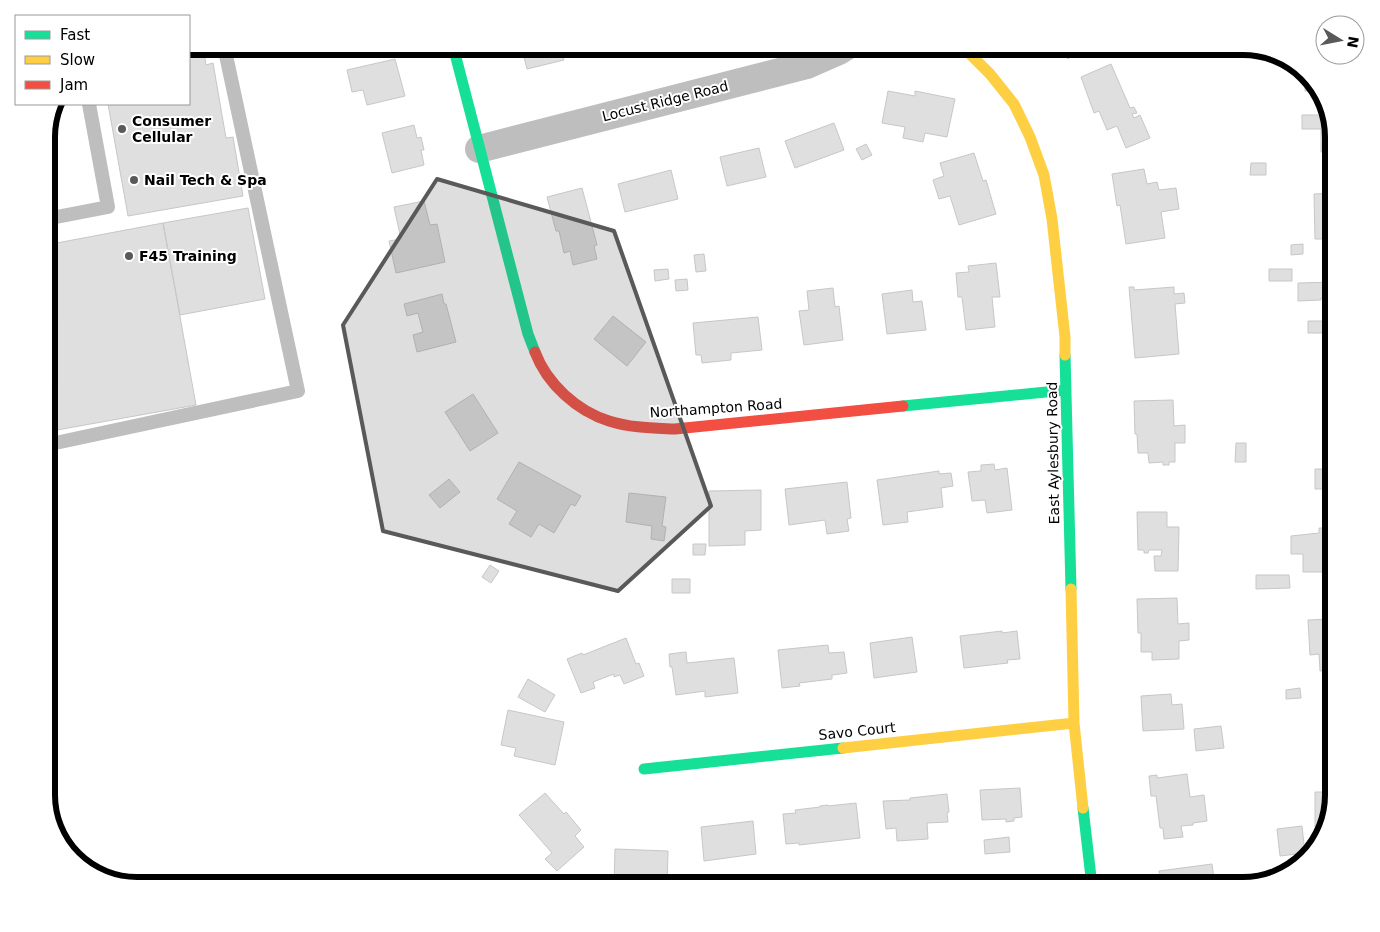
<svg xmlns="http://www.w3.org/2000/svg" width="1380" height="932" font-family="'DejaVu Sans',sans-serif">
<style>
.building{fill:#dfdfdf;stroke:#c7c7c7}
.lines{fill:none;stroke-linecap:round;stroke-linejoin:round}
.lane{stroke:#bebebe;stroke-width:14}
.street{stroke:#bebebe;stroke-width:28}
.fast{stroke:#16e098;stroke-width:11}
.slow{stroke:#ffcf43;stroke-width:11}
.jam{stroke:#f24e42;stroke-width:11}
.marked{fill:#595959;fill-opacity:0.2;stroke:#595959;stroke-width:4;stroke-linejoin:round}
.poi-dot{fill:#595959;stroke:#fff;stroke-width:2}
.labels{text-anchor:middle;stroke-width:4;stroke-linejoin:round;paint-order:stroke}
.street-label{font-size:14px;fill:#000;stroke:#fff}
.poi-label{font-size:14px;font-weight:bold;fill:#000;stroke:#fff;text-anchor:start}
.rim{fill:none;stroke:#000;stroke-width:6}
</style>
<rect width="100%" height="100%" fill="#fff"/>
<path class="building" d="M189,46H203L206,65L213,63L226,138L233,137L243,196L128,216L108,104H189Z
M521,46H560L564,60L527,69Z
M1058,46H1084L1068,59Z
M395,59L405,96L367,105L363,90L352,92L347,70Z
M1111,64L1130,108L1134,107L1137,113L1132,114L1134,118L1140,115L1150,138L1126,148L1117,126L1107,130L1099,111L1094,113L1081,77Z
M1305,79H1310L1317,87V91H1305Z
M888,91L915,96V91L955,99L947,137L925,133L923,142L903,138L905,127L882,123Z
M1302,115H1328L1334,137V152H1321V129H1302Z
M834,123L844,150L795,168L785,141Z
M414,125L417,138L421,137L424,150H421L424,165L392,173L382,133Z
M866,144L872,155L862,160L856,149Z
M759,148L766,177L727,186L720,157Z
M974,153L983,181L986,180L996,214L959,225L950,196L939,199L933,180L944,176L940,163Z
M1251,163H1266V175H1250Z
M1144,169L1147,184L1157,182L1159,190L1176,188L1179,209L1161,212L1165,238L1126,244L1120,205L1117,206L1112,174Z
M671,170L678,199L625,212L618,184Z
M582,188L597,245L594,246L597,259L573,265L570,251L564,253L559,231H556L547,197Z
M1334,193V239H1315L1314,194Z
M424,201L430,225L437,224L445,262L396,273L389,241L401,239L394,207Z
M248,208L265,299L180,315L163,223Z
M163,223L196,405L46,432V245Z
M1303,244V254L1291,255V245Z
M704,254L706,271L696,272L694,255Z
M996,263L1000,297H992L995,327L966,330L962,297H958L956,273L969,272L968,266Z
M668,269L669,279L655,281L654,270Z
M1269,269H1292V281H1269Z
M687,279L688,290L676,291L675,280Z
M1334,282V333H1308V321H1323V301H1327V298H1321V300L1298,301V283Z
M1129,287H1134V290L1174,287V294L1184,293L1185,303L1175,304L1179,354L1135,358Z
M833,288L835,307L839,306L843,340L804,345L799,311L809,310L807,291Z
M912,290L913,302L922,301L926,330L887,334L882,294Z
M442,294L444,304H446L456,342L417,352L413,335L423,332L418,313L407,316L404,304Z
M613,316L646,342L627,366L594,339Z
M758,317L762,350L731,353V360L702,363L701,355H696L693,323Z
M1323,366H1334V409H1324V395L1326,396V386H1323Z
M473,394L498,433L470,451L445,412Z
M1173,400L1174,426L1185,425V443H1175V462H1169V465H1163V462L1149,463L1148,453H1138L1137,434H1135L1134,401Z
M1236,443H1246V462H1235Z
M1324,445H1334V489H1315V469H1325Z
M519,462L581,496L575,506L571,504L554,533L539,524L531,537L509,524L517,511L497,499Z
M994,464L995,470L1007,468L1012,510L987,513L985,500L972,501L968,472L981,471V465Z
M939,471V474L951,473L953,486L941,488L943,507L907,512L908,522L883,525L877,480Z
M449,479L460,492L440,508L429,495Z
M847,482L851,518L847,519L849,531L827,534L825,520L789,525L785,489Z
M761,490V530L745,531V545L709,546V491Z
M629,493L666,497L662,526L666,527L664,541L651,539L652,526L626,522Z
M1137,512H1167V527H1179L1178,571H1155L1154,556H1161L1162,550H1149L1148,553H1144V550H1138Z
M1319,528H1334V572H1303V554H1291V536L1319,533Z
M693,544H706L705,555H693Z
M490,565L499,571L491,583L482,577Z
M1256,575H1289L1290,588L1256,589Z
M672,579H690V593H672Z
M1177,598L1178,624L1189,623V640L1179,641V659L1152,660V652H1141V633H1138L1137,599Z
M1334,619V670L1320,671L1319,654L1310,655L1308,620Z
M1002,631V633L1017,631L1020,659L1007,660L1008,663L964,668L960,636Z
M912,637L917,672L874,678L870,643Z
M626,638L636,664L639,663L644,676L624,684L620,675L614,677V674L593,682L595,688L581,693L567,659L582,653L583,655Z
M828,645L829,653L844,652L847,673L832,675V679L799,683L800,686L782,688L778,650Z
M686,652L687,663L734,658L738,693L705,697V691L676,695L672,667H670L669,654Z
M528,679L555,695L545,712L518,697Z
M1300,688L1301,698L1286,699V690Z
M1171,694L1172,705L1182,704L1184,729L1143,731L1141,696Z
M508,710L564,722L555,765L514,756L516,748L501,745Z
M1330,717H1334V748Z
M1221,726L1224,748L1196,751L1194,729Z
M1187,774L1190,797L1204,795L1207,821L1193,823V825L1181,826L1183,837L1164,839L1163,828H1160L1156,796H1151L1149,776L1157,775V778Z
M1020,788L1022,817L1014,818V821L1006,822V819L982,820L980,790Z
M1315,792H1334L1324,827H1315Z
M545,793L564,814L566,812L581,830L575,836L584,847L557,871L545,859L552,853L519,815Z
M947,794L949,812L947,813L948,822L927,823L928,839L897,841L896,828L886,829L883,801L910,800V798Z
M856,803L860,838L799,845V843L786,844L783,814L796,813L795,810L820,807V806L828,805V806Z
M753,821L756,854L704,861L701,827Z
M1302,826L1305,853L1280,856L1277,829Z
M1009,837L1010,852L985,854L984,840Z
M615,849L668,851L667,885L631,883V886H614Z
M1212,864L1215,886H1161L1159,871Z"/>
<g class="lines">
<path class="lane" d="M46,219L108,207L89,104
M46,445L298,391L224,46"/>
<path class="street" d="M479,149L807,65L839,51L847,46"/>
<path class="fast" d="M453,46L528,334L535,352
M1065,355L1071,589
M903,406L1066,390
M644,769L843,748
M1083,808L1092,886"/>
<path class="slow" d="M962,46L990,74L1014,104L1030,137L1044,175L1052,219L1065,337V355
M1071,589L1074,723L1083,808
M843,748L1074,723"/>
<path class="jam" d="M535,352C547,384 577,411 609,421C631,428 653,428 675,429L903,406"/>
</g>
<path class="marked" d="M437,179L614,231L711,506L618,591L383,531L343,325Z"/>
<g class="poi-dot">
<circle cx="122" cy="129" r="5"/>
<circle cx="134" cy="180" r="5"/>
<circle cx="129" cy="256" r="5"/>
</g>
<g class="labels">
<g class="street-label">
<text transform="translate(665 101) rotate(-14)" y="5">Locust Ridge Road</text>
<text transform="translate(716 408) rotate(-4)" y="5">Northampton Road</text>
<text transform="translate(1053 453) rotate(-91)" y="5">East Aylesbury Road</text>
<text transform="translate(857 731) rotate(-6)" y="5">Savo Court</text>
</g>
<g class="poi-label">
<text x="132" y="126">Consumer<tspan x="132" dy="16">Cellular</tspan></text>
<text x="144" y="185">Nail Tech &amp; Spa</text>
<text x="139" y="261">F45 Training</text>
</g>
</g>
<path d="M0 0H1380V932H0ZM137 55H1243A82 82 0 0 1 1325 137V795A82 82 0 0 1 1243 877H137A82 82 0 0 1 55 795V137A82 82 0 0 1 137 55Z" fill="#fff" fill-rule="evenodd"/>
<path class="rim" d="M137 55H1243A82 82 0 0 1 1325 137V795A82 82 0 0 1 1243 877H137A82 82 0 0 1 55 795V137A82 82 0 0 1 137 55Z"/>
<rect x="15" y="15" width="175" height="90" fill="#ffffff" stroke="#999999"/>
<rect x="25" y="31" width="25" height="8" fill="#16e098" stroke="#999999"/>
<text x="60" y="40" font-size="15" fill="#000000">Fast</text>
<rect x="25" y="56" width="25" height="8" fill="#ffcf43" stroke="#999999"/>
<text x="60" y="65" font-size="15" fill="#000000">Slow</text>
<rect x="25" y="81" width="25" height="8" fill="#f24e42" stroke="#999999"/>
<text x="60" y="90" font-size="15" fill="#000000">Jam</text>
<g transform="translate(1340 40) rotate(100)"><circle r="24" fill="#ffffff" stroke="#999999"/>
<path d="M0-4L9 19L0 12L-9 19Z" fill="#595959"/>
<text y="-8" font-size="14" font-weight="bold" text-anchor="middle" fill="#000000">N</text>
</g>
</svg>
